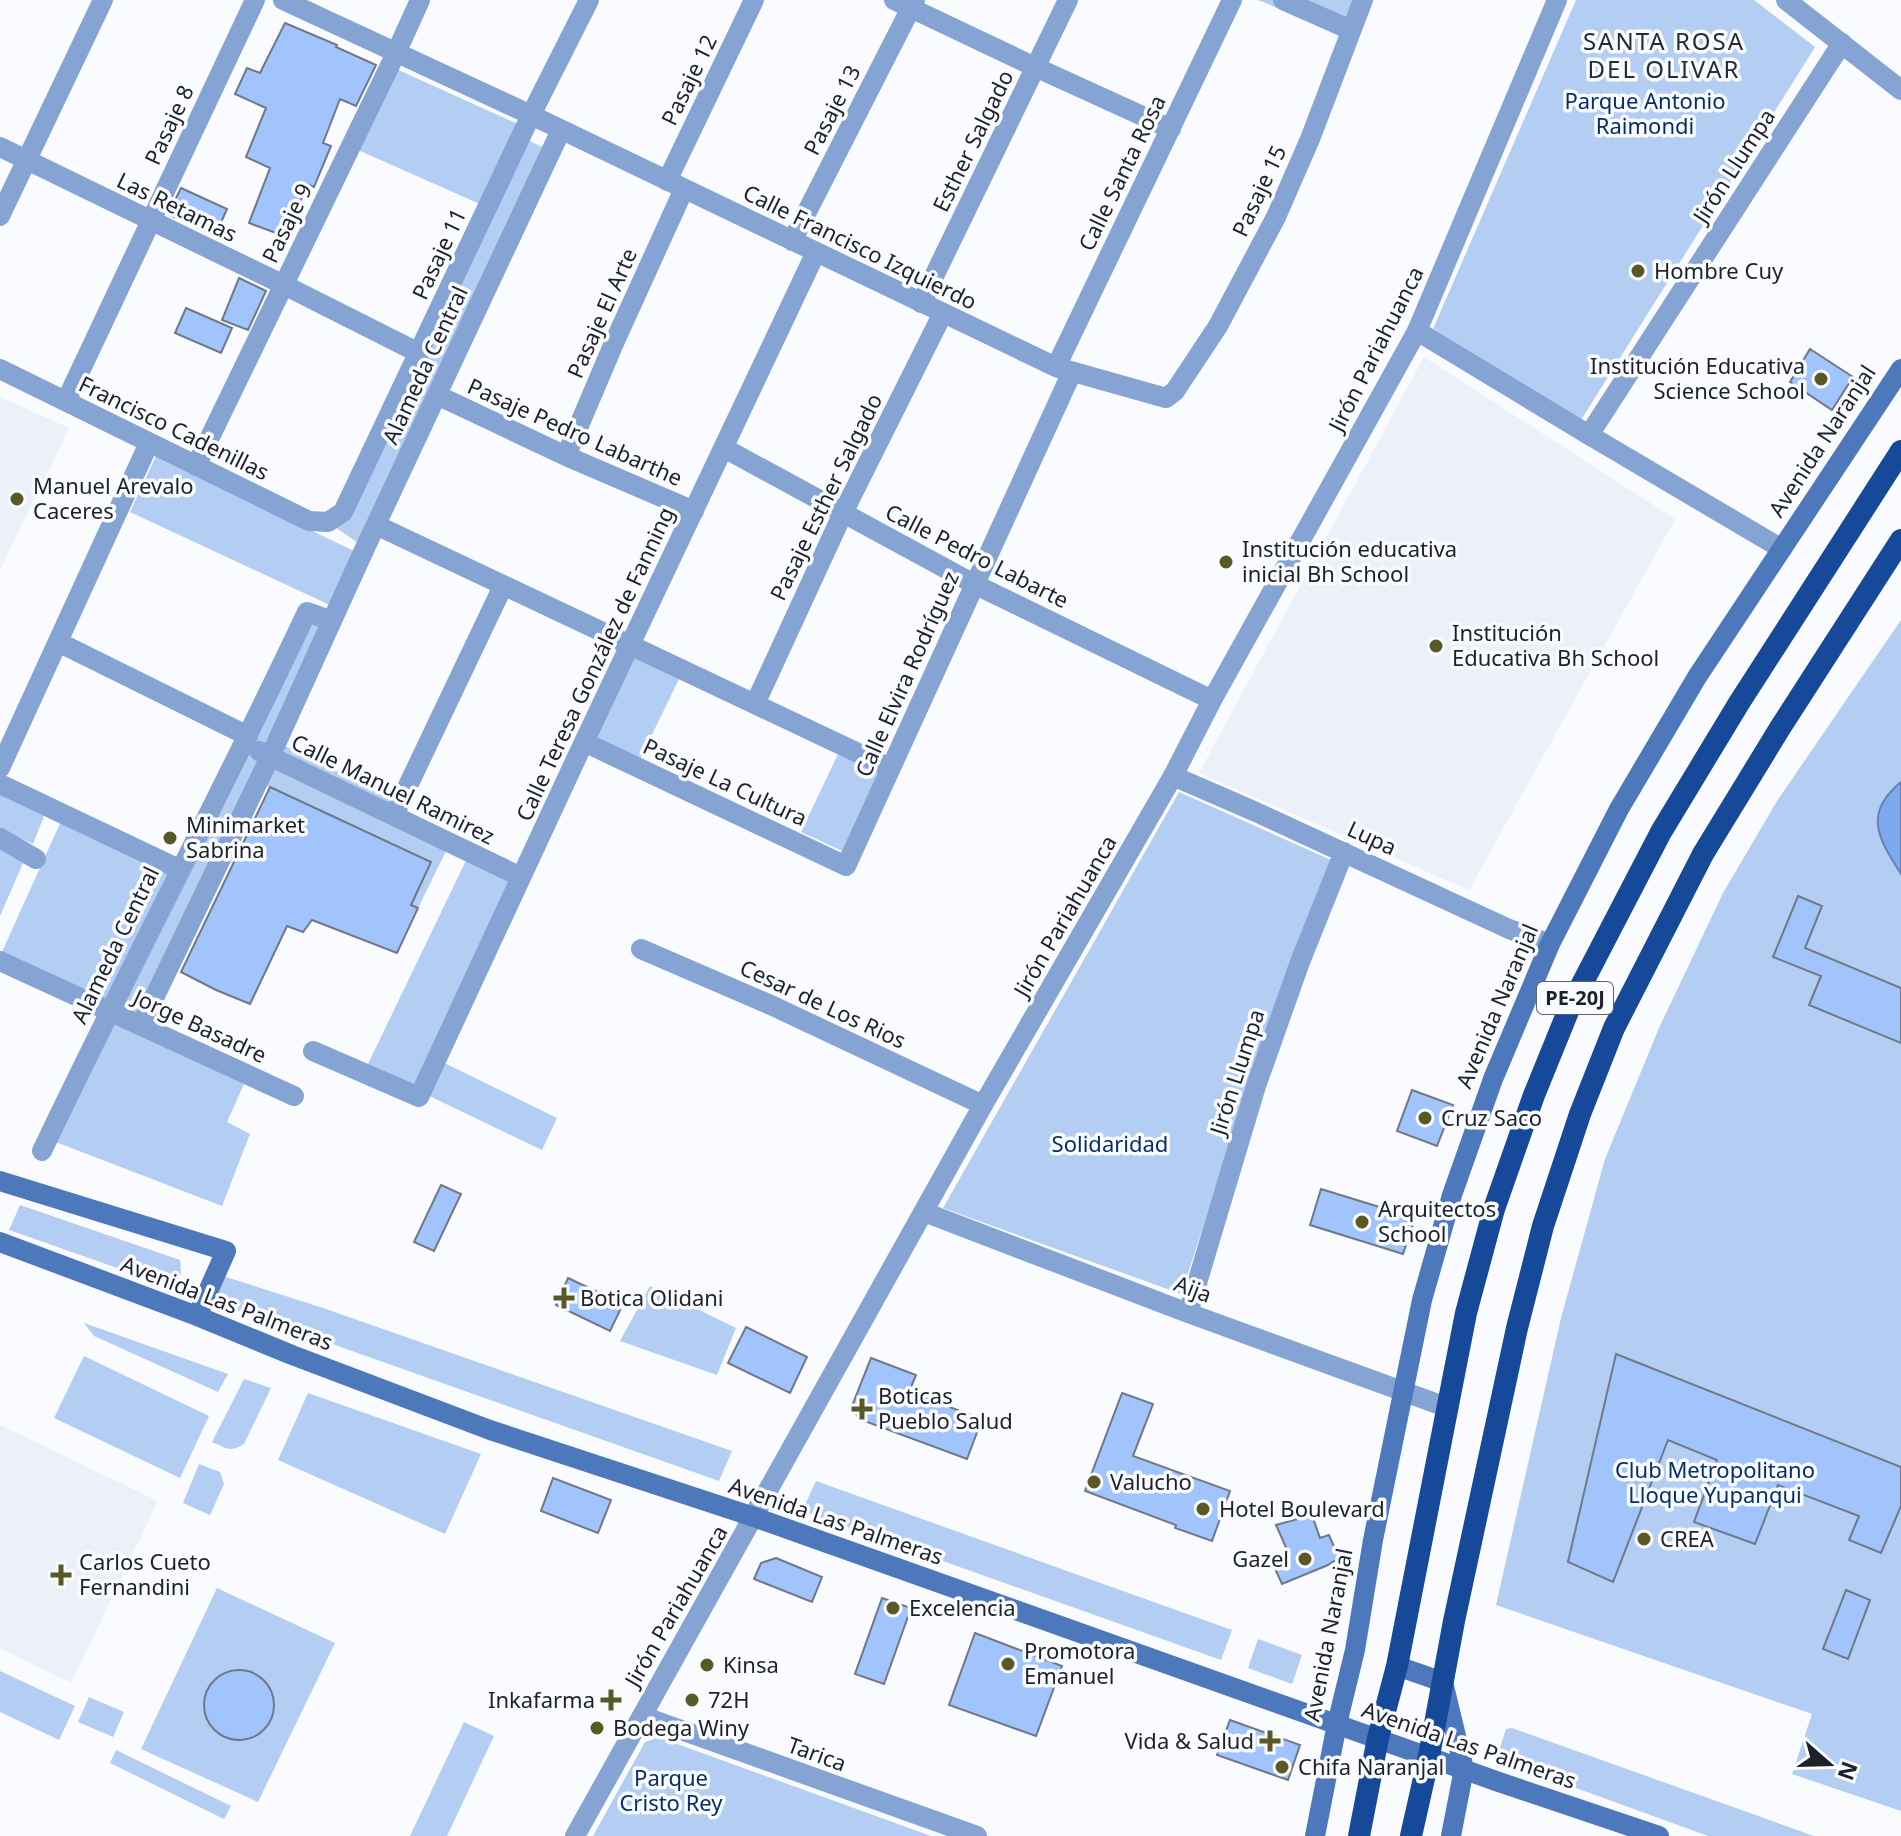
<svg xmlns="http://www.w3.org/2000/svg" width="1901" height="1836" font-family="'Noto Sans',sans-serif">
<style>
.built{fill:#ebf0f9}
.green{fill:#b4cdf3}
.water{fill:#7ea9ee;stroke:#6180b3;stroke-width:2}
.building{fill:#a1c4fc;stroke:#707886;stroke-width:2}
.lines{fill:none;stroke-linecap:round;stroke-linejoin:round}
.pedestrian{stroke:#86a4d3;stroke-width:20}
.minor{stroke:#86a4d3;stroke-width:20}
.tertiary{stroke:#86a4d3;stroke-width:20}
.secondary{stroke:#4d78bc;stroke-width:20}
.trunk{stroke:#164999;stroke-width:22}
.poi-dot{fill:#585926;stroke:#f9fbfe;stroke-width:3}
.labels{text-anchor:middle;stroke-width:7;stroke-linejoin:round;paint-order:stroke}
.shield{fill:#f9fbfe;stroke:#606368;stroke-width:2}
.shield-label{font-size:20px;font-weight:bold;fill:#1e2228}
.street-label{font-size:22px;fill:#1e2228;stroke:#f9fbfe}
.park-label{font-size:22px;fill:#082e6a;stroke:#f9fbfe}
.poi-label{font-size:22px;fill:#1e2228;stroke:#f9fbfe;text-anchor:start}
.neighbourhood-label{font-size:24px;letter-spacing:2px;fill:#242b37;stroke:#f9fbfe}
</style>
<rect width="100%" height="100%" fill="#f9fbfe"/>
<path class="built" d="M1424,357L1675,519L1469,890L1199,773Z
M0,397L69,428L0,570Z
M0,1425L158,1501L71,1683L0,1648Z"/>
<path class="green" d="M1258,0H1358L1344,36Z
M1576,0H1754L1815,47L1581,420L1433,329Z
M394,68L518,124L482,205L358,150Z
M521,137L551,151L365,548L328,522Z
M156,456L356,552L332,606L130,512Z
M307,612L332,621L277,742L400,802L394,815L450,843L418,908L411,905L431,861L258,782L141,1025L248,1075L227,1122L250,1134L222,1206L48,1139Z
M1901,620V1811L1792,1774L1812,1714L1496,1605L1561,1318L1605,1159L1659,1028L1723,893L1777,801Z
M638,652L682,673L639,761L594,740Z
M838,754L878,772L842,851L801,832Z
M0,784L48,806L33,844L0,829Z
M1179,792L1331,860L1253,1077L1181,1294L943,1208Z
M62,819L169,872L107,1001L1,954Z
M0,845L26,856L0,916Z
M473,846L518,867L428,1055L557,1118L542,1150L367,1066Z
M20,1205L180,1260L181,1273L178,1281L160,1283L9,1230Z
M223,1276L323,1308L732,1451L719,1481L214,1302L211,1293Z
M650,1286L736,1328L717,1375L620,1341Z
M84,1323L228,1374L218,1392L94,1336Z
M84,1356L209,1416L180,1478L54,1418Z
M244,1379L271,1388L244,1444C230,1453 226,1448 212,1442Z
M308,1393L481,1454L445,1534L278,1460Z
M199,1464L220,1472L224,1484L210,1515L183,1503Z
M816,1481L1232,1630L1221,1660L802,1511Z
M217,1588L335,1643L258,1802L141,1749Z
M1258,1639L1302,1655L1292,1684L1248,1668Z
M0,1671L75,1706L59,1740L0,1712Z
M89,1697L124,1712L113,1737L78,1722Z
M464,1722L494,1736L447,1836H410Z
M1512,1728L1814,1836H1708L1499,1760L1497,1757L1506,1729Z
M658,1737L931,1836H593L645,1742Z
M116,1750L231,1806L224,1819L110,1763Z"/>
<path class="water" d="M1901,782V874C1879,839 1862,814 1901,782Z"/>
<path class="building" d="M285,23L337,45L336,47L376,65L356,106L340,99L323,143L331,146L314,187L307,184L287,237L249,223L270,168L246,157L266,108L235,94L247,68L260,73Z
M181,188L227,209L215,236L168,214Z
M239,278L266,291L248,330L222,320Z
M186,308L232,328L221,353L175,333Z
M1810,349L1853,377L1832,410L1790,382Z
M270,787L431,862L411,905L418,908L397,953L312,920L303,932L287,926L250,1004L216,990L181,972Z
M1798,896L1822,906L1805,948L1901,988V1043L1809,1005L1821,976L1773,957Z
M1412,1090L1453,1105L1437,1146L1397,1131Z
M441,1185L461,1194L434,1251L414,1242Z
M1321,1189L1415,1218L1403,1254L1310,1225Z
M568,1278L623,1304L610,1331L556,1305Z
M746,1327L807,1357L790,1393L728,1363Z
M1616,1354L1901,1467V1506L1881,1553L1849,1540L1859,1516L1778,1485L1755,1544L1694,1522L1717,1460L1668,1440L1613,1582L1568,1562Z
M871,1358L916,1375L909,1392L982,1419L967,1459L859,1419L852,1406Z
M1122,1393L1153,1404L1133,1456L1230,1491L1212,1541L1175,1528L1176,1525L1085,1491Z
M553,1478L611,1500L598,1533L541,1511Z
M1312,1515L1320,1538L1329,1535L1339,1558L1328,1565L1282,1584L1271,1560L1288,1552L1276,1525Z
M776,1558L822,1577L812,1602L754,1579L761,1563Z
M1846,1590L1870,1600L1848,1659L1823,1649Z
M882,1598L911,1608L884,1684L855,1674Z
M975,1633L1062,1666L1036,1736L949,1705Z
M204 1705a35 35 0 1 1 70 0a35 35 0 1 1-70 0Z
M1230,1720L1300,1745L1288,1780L1217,1755Z"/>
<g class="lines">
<path class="pedestrian" d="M1417,331L1589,435
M437,395L566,456L694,511
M566,456L614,343L684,189
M376,525L890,768
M58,642L248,736
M755,704L843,513L943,313
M584,742L846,866L1072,372
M259,751L521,877
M0,768L149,443
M0,784L179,869
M394,815L503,586
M0,838L36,859
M0,961L294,1096
M141,1025L270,757L365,548L561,130
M313,1051L419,1097L576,759L816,252
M42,1151C128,970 222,793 307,612L332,621"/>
<path class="minor" d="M283,0L531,115L1056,367L1166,398L1175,391L1218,326L1276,217L1310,139L1363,0
M894,0L1035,67L1171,129
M1283,0L1351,30
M1786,0L1901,90
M0,147L284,285L419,353
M667,181L754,0
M0,216L103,0
M792,241L915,0
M921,303L1068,0
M1056,367L1232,0
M0,369L309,521L328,522L343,512L531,115L589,0
M66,401L255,0
M724,448L974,584L1212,700
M196,466L396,53L420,0
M1782,549L1589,435L1842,43
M1173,776L1256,812L1509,929L1550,944
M641,949L773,1006L983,1105
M924,1212L1188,1313L1446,1407
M1188,1313L1256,1086L1300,962L1344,852
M642,1716L977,1836"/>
<path class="tertiary" d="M575,1836L983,1105L1173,776L1212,700L1417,331L1557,0"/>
<path class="secondary" d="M0,1181L226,1251L197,1316
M0,1242L197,1316L292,1355L490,1430L754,1517L1496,1781L1659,1836
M1397,1666L1443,1682L1464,1769L1451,1836
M1315,1836L1337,1724L1355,1650L1373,1540L1422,1300L1452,1195L1493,1079L1550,944L1619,809L1697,677L1901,369"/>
<path class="trunk" d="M1359,1836L1378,1738L1397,1666L1466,1313L1494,1209L1534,1095L1569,1009L1661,832L1739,703L1901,451
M1411,1836L1429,1756L1454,1621L1517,1328L1543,1226L1580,1114L1614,1028L1703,854L1780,728L1901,540"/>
</g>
<g class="poi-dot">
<circle cx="1638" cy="271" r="8"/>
<circle cx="1821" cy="379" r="8"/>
<circle cx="17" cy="499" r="8"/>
<circle cx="1226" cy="562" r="8"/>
<circle cx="1436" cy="646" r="8"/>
<circle cx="170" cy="838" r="8"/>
<circle cx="1425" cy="1118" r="8"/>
<circle cx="1362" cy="1222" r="8"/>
<path d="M560 1286h8v8h8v8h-8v8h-8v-8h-8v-8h8z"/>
<path d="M858 1397h8v8h8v8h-8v8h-8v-8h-8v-8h8z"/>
<circle cx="1094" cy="1482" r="8"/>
<circle cx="1203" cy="1509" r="8"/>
<circle cx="1644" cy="1539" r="8"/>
<circle cx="1305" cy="1559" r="8"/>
<path d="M57 1563h8v8h8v8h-8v8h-8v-8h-8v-8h8z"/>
<circle cx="893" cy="1608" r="8"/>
<circle cx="1008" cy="1664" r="8"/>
<circle cx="707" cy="1665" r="8"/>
<path d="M607 1688h8v8h8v8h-8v8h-8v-8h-8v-8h8z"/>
<circle cx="692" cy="1700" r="8"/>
<circle cx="597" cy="1728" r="8"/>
<path d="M1266 1729h8v8h8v8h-8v8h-8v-8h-8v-8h8z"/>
<circle cx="1282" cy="1767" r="8"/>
</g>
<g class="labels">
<rect class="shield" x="1537" y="982" width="76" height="32" rx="6"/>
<g class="shield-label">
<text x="1575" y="1005">PE-20J</text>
</g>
<g class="street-label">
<text transform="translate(689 80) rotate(-64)" y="8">Pasaje 12</text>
<text transform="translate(832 110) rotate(-63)" y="8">Pasaje 13</text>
<text transform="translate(169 125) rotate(-65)" y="8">Pasaje 8</text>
<text transform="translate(973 141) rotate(-64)" y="8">Esther Salgado</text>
<text transform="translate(1734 166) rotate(-57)" y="8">Jirón Llumpa</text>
<text transform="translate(1122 173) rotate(-64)" y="8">Calle Santa Rosa</text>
<text transform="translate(1259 191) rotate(-65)" y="8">Pasaje 15</text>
<text transform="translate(177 207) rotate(26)" y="8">Las Retamas</text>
<text transform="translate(287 223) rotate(-64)" y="8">Pasaje 9</text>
<text transform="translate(860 247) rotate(26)" y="8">Calle Francisco Izquierdo</text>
<text transform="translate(439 254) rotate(-65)" y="8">Pasaje 11</text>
<text transform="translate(602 313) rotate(-66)" y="8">Pasaje El Arte</text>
<text transform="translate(1376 349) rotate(-63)" y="8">Jirón Pariahuanca</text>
<text transform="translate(425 365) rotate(-65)" y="8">Alameda Central</text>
<text transform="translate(174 428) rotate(26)" y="8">Francisco Cadenillas</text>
<text transform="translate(575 432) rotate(24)" y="8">Pasaje Pedro Labarthe</text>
<text transform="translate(1822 441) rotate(-57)" y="8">Avenida Naranjal</text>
<text transform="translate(826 497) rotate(-64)" y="8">Pasaje Esther Salgado</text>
<text transform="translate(977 556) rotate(27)" y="8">Calle Pedro Labarte</text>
<text transform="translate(595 664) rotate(-65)" y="8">Calle Teresa González de Fanning</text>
<text transform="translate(907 674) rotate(-66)" y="8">Calle Elvira Rodríguez</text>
<text transform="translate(725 782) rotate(25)" y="8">Pasaje La Cultura</text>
<text transform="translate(393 789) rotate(26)" y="8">Calle Manuel Ramirez</text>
<text transform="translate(1372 838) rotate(25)" y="8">Lupa</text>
<text transform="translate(1065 916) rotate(-60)" y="8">Jirón Pariahuanca</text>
<text transform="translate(115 945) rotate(-64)" y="8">Alameda Central</text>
<text transform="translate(823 1004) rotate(25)" y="8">Cesar de Los Rios</text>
<text transform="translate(1497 1006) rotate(-67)" y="8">Avenida Naranjal</text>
<text transform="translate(200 1026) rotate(25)" y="8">Jorge Basadre</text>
<text transform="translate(1237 1072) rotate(-72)" y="8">Jirón Llumpa</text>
<text transform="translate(1193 1289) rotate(21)" y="8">Aija</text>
<text transform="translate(227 1303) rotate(21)" y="8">Avenida Las Palmeras</text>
<text transform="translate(836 1521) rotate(19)" y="8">Avenida Las Palmeras</text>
<text transform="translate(676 1606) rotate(-60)" y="8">Jirón Pariahuanca</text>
<text transform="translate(1328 1635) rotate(-79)" y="8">Avenida Naranjal</text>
<text transform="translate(1469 1745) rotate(19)" y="8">Avenida Las Palmeras</text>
<text transform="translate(817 1754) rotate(20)" y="8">Tarica</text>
</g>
<g class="park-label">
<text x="1645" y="109">Parque Antonio<tspan x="1645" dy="25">Raimondi</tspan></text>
<text x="1110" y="1152">Solidaridad</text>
<text x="1715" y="1478">Club Metropolitano<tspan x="1715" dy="25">Lloque Yupanqui</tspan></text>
<text x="671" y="1786">Parque<tspan x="671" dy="25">Cristo Rey</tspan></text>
</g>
<g class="poi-label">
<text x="1654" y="279">Hombre Cuy</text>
<text x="1805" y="374" text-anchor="end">Institución Educativa<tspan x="1805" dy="25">Science School</tspan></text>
<text x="33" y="494">Manuel Arevalo<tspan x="33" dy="25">Caceres</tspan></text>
<text x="1242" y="557">Institución educativa<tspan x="1242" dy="25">inicial Bh School</tspan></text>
<text x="1452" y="641">Institución<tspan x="1452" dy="25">Educativa Bh School</tspan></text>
<text x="186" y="833">Minimarket<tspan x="186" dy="25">Sabrina</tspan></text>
<text x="1441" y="1126">Cruz Saco</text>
<text x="1378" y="1217">Arquitectos<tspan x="1378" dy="25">School</tspan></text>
<text x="580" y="1306">Botica Olidani</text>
<text x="878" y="1404">Boticas<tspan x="878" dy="25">Pueblo Salud</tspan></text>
<text x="1110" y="1490">Valucho</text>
<text x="1219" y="1517">Hotel Boulevard</text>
<text x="1660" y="1547">CREA</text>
<text x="1289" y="1567" text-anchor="end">Gazel</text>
<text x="79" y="1570">Carlos Cueto<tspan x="79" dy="25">Fernandini</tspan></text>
<text x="909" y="1616">Excelencia</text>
<text x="1024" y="1659">Promotora<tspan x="1024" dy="25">Emanuel</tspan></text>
<text x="723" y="1673">Kinsa</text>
<text x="595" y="1708" text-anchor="end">Inkafarma</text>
<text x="708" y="1708">72H</text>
<text x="613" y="1736">Bodega Winy</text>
<text x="1254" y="1749" text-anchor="end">Vida &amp; Salud</text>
<text x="1298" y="1775">Chifa Naranjal</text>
</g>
<g class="neighbourhood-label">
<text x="1664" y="50">SANTA ROSA<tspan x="1664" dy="28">DEL OLIVAR</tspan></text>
</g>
</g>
<g transform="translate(1829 1764) rotate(110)" stroke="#f9fbfe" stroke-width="6" paint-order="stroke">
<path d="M0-6L14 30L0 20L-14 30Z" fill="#1e2228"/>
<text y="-12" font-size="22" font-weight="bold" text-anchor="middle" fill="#1e2228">N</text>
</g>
</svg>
